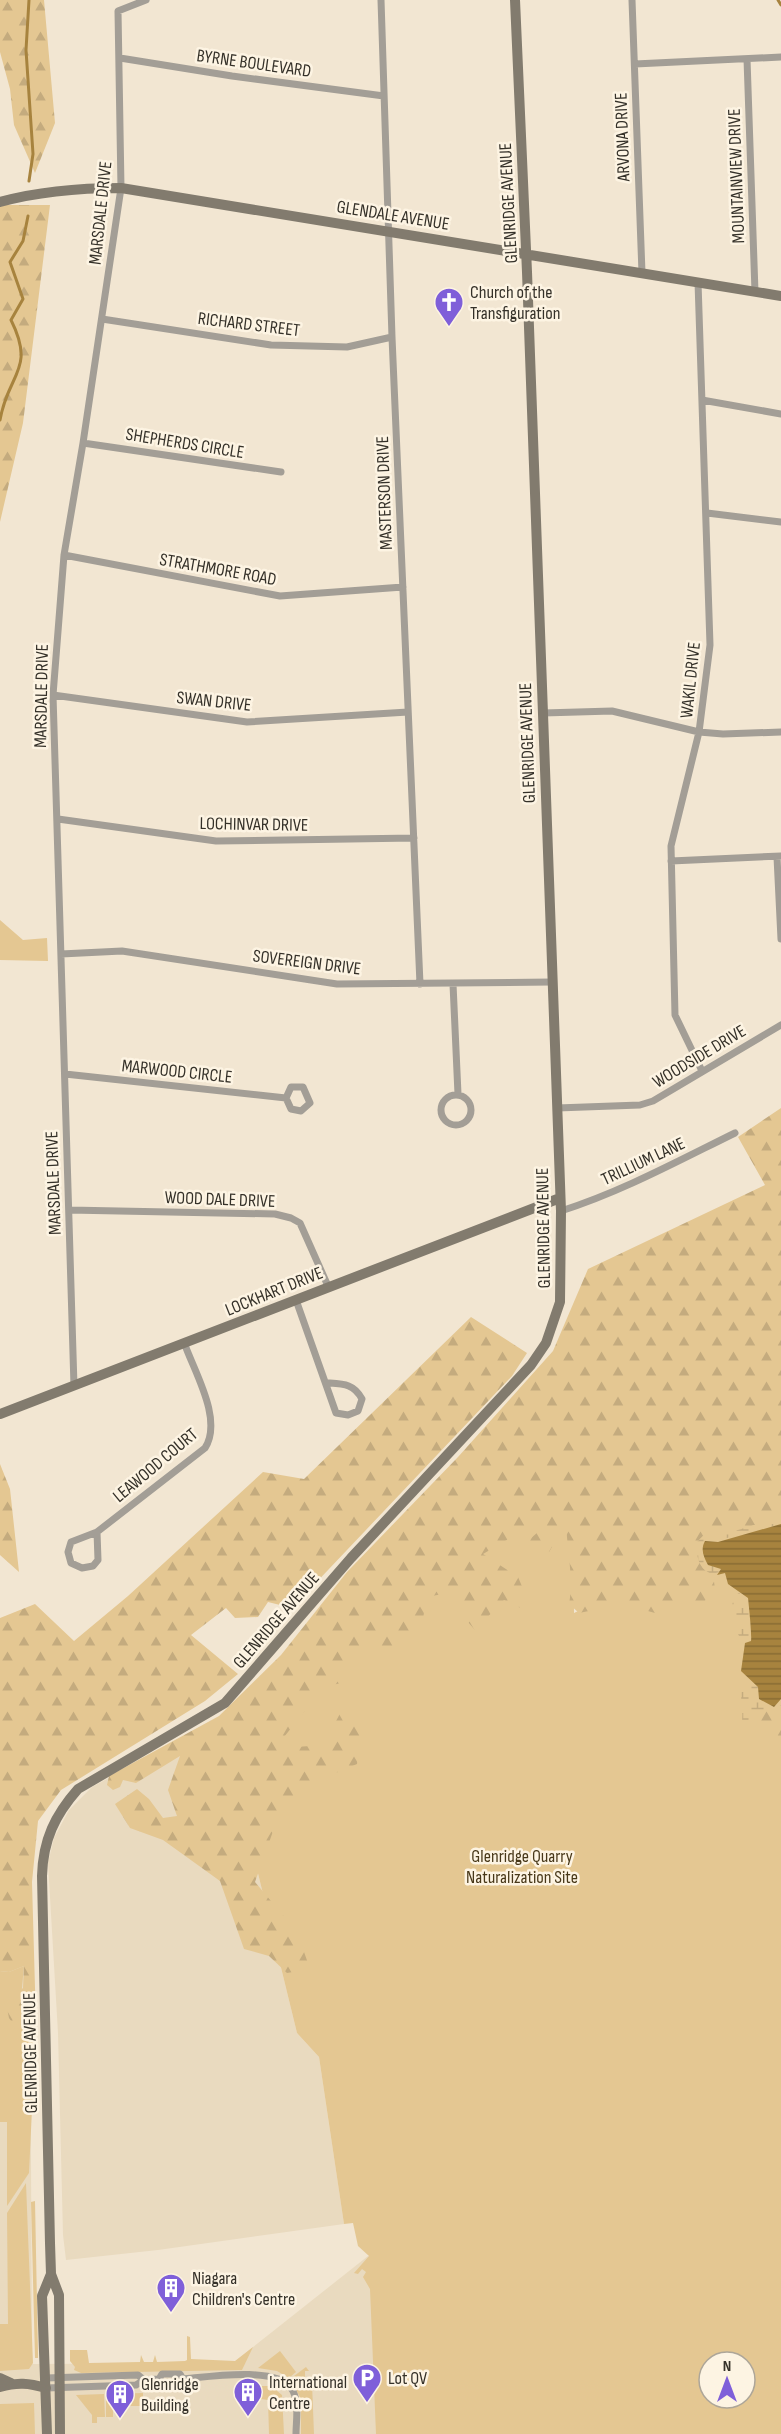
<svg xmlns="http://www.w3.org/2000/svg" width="781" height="2434" font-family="'Sofia Sans Condensed',sans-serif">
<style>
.built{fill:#e9dabf}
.green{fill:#e4c792;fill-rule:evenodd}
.forest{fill:url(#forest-firs)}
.wetland{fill:url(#wetland-marsh)}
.water{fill:url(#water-rules)}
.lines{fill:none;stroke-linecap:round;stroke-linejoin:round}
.stream{stroke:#a7833e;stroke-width:3}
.street{stroke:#a39e96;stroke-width:7}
.secondary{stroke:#827b6e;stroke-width:10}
.labels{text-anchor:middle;stroke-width:5;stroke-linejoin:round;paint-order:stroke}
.street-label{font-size:18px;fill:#353129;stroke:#fdf4e3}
.poi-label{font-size:18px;fill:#353129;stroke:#fdf4e3;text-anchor:start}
.park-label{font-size:18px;fill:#483819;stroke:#fdf4e3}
</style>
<defs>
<pattern id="forest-firs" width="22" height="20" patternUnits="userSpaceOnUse" patternTransform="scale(1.5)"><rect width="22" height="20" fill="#e4c792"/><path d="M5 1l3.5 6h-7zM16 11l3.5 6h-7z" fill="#c4ab7e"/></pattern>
<pattern id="wetland-marsh" width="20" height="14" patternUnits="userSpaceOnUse" patternTransform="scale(1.5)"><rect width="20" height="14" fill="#e4c792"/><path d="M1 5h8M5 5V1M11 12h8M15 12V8" fill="none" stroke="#c4ab7e"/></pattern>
<pattern id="water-rules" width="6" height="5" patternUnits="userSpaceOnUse" patternTransform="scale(1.5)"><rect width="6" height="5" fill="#a7833e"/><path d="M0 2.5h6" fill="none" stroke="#896c34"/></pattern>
</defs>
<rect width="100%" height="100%" fill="#f2e6d2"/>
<path class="built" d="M220,1718L297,2033L319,2057L344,2224L158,2250L66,2260L63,2235L58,2033L48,1863L54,1838L69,1810L92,1787Z
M0,1949L30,1956L32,2364L233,2363L368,2256L373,2260L437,2434H0Z"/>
<path class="green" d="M0,920L23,940L47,938L48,961L0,960Z
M573,1477L574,1613L694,1554L691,1532L781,1512V2434H376L370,2289L363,2277L366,2272L362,2269L358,2274L354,2273L369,2256L358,2246L353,2223L344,2224L319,2057L297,2033L220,1718ZM709,2362H745V2398H709Z
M24,1966L18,2030L36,2023L29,2173L7,2206V2122H0V1971L9,1972Z
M26,2183L33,2363L29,2369L0,2371V2324H8L7,2213Z
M35,2201L38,2353V2358H35L31,2202Z
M187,2336L190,2337L191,2359L235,2361L253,2347L242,2370L81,2373L74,2370L75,2367L70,2361V2350H87L89,2363L140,2362L141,2355L144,2362H153L155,2355L157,2362L185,2361L187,2360Z
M280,2351L296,2372L289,2378L277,2371L258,2368Z
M306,2367L309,2371H305V2382L312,2383L314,2434H301V2399L290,2379Z
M249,2386H271L282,2395L284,2434H269L268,2400L261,2399L260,2394H256V2389H249Z
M143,2393V2417L142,2406H113V2417H106V2394Z
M104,2394L105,2417H97V2423H92V2415L76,2395Z
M34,2403L35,2434H0V2404Z"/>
<path class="forest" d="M0,0H44L55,123L35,173L14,125L10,89L0,52Z
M0,205H50L23,423L0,522Z
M781,1108V1517L718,1536H703L696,1543C697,1555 699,1571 713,1574L715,1589L704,1602L685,1604L669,1601L655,1613L623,1604L579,1613L569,1604C574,1579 567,1549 566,1523L549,1552L534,1553L523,1545L545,1526L537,1522L483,1554L518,1577L530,1605L527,1611L504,1600L475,1630L443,1594L426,1597L423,1620L387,1658L367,1647L352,1653L341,1683L324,1687L284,1737L283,1748L323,1745L342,1710L365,1712L357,1764L326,1777L277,1820L255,1882L297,1932L310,1969L287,1973L269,1956L244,1949L220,1881L163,1840L130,1828L115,1804L137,1789L149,1799L163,1818L177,1816L168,1790L180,1756L136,1783L123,1780L120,1787L113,1790L107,1785L109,1776L219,1716L281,1655L347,1572L458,1457L553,1351L588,1269L765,1185L738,1137Z
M471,1317L527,1353L512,1376L292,1608L268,1602L258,1617L235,1618L226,1608L191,1635L238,1674L205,1701L61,1790L38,1821L32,1882L36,2023L18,2031L9,2018L6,2003L23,1988L24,1966L9,1972L0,1971V1618L35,1604L74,1641L128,1596L263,1472L304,1479Z
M0,1464L10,1489L19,1572L0,1555Z
M781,1705V1737L775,1736L757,1722L763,1710Z"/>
<path class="wetland" d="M781,1517V1524L715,1541L714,1568L722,1571L713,1574C698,1570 697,1556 696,1543L703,1536H718Z
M739,1593L748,1598L751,1642L745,1643C733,1633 730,1609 734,1596Z
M745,1678L758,1687L774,1707L781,1699V1705L772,1711L763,1710L757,1722L742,1721C744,1705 737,1693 745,1678Z"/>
<path class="water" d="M781,1524V1699L774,1707L759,1699L758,1687L741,1671L745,1643L751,1641C752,1635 749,1607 748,1598L728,1584L725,1573L717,1575L721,1569L708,1565C704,1557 700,1550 705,1541L718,1542Z"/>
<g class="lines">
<path class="stream" d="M778,0L781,5
M29,181L33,154L26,50L29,0
M0,420C8,373 36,370 11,320L23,299L10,262L23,241L28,216"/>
<path class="street" d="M381,0L392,337L420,984
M632,0L642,273
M120,58L232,76L384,96
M747,59L755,292
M635,64L781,57
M698,282L710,645L699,732L671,846L675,1015L702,1071
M102,319L271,345L347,347L392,337
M702,400L781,414
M83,443L281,472
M707,513L781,522
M64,555L280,596L403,587
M53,695L247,722L408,712
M543,713L612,711L699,732L723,734L781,732
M58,819L216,841L414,838
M777,857L781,939
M671,861L781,856
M61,954L122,951L337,984L552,982
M453,984L458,1094
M65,1074L286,1098L291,1087H303L310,1103L301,1111L291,1109L286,1098
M441 1110a15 15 0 1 1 30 0a15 15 0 1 1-30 0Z
M557,1108L640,1105L653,1101L781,1025
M69,1210L275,1214L291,1218L300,1223L328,1286
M561,1211C621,1192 678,1161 735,1133
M296,1300L336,1413L348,1415L358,1411L362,1399C354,1384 344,1384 328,1383
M74,1386L53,695L64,555L83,443L121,188L118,11L146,0
M97,1532L98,1560L93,1566L82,1568L71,1563L68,1552L71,1542L97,1532L205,1448C223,1420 195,1373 185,1345
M46,2378L138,2375L144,2380
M159,2379L162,2374H180L183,2379
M46,2388L136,2385L144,2380L159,2379L163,2384L180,2383L183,2379C207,2377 276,2366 291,2388C300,2400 296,2420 296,2434"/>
<path class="secondary" d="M0,202C40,191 79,188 121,188L781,296
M0,1414L560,1198
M0,2378L11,2383
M0,2387C17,2382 29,2383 46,2388
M47,2434L42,2296L51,2274
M60,2434L59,2295L51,2274L50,2243L42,1876C43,1840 55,1815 78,1789L225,1703L351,1558L531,1365L546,1343L560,1302L561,1211L527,272L515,0"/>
</g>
<defs>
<g id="church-pin" transform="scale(1.5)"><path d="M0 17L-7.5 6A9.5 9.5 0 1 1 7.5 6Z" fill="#7f5fd9" stroke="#fdf4e3"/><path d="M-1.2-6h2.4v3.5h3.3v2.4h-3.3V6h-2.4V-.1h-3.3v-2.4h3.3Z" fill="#fff"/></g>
<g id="building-pin" transform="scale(1.5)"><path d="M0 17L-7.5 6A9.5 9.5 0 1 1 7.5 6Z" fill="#7f5fd9" stroke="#fdf4e3"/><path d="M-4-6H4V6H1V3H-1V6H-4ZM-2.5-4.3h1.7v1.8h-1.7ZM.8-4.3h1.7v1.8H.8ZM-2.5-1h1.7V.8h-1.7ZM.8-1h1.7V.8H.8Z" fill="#fff"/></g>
<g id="parking-pin" transform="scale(1.5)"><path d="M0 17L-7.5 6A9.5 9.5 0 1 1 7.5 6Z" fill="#7f5fd9" stroke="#fdf4e3"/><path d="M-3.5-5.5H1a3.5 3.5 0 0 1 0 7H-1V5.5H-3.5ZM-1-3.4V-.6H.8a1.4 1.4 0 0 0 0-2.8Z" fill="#fff"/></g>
</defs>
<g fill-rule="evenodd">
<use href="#church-pin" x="449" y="302"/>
<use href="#building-pin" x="171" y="2288"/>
<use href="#parking-pin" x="367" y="2378"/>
<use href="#building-pin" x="248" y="2392"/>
<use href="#building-pin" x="120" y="2394"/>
</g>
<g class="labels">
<g class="street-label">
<text transform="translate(254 63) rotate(8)" y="6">BYRNE BOULEVARD</text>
<text transform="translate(622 137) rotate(-92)" y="6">ARVONA DRIVE</text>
<text transform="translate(736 176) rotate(-92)" y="6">MOUNTAINVIEW DRIVE</text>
<text transform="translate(508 203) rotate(-93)" y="6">GLENRIDGE AVENUE</text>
<text transform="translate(100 213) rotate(-84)" y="6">MARSDALE DRIVE</text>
<text transform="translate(393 215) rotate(9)" y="6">GLENDALE AVENUE</text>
<text transform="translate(249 324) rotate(7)" y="6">RICHARD STREET</text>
<text transform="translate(185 443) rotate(9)" y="6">SHEPHERDS CIRCLE</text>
<text transform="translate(384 493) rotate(-92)" y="6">MASTERSON DRIVE</text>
<text transform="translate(218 569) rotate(10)" y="6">STRATHMORE ROAD</text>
<text transform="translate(690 680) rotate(-84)" y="6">WAKIL DRIVE</text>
<text transform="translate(41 696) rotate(-89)" y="6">MARSDALE DRIVE</text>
<text transform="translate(214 701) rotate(6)" y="6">SWAN DRIVE</text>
<text transform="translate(527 743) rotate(-92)" y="6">GLENRIDGE AVENUE</text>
<text transform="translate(254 824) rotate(1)" y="6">LOCHINVAR DRIVE</text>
<text transform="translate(307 962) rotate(7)" y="6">SOVEREIGN DRIVE</text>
<text transform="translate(699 1056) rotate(-31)" y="6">WOODSIDE DRIVE</text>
<text transform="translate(177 1071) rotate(6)" y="6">MARWOOD CIRCLE</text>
<text transform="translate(643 1161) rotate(-25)" y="6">TRILLIUM LANE</text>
<text transform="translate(53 1183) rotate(-92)" y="6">MARSDALE DRIVE</text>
<text transform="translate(220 1199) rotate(2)" y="6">WOOD DALE DRIVE</text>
<text transform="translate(543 1228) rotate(-91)" y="6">GLENRIDGE AVENUE</text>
<text transform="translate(274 1291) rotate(-22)" y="6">LOCKHART DRIVE</text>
<text transform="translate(155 1465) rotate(-40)" y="6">LEAWOOD COURT</text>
<text transform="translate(276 1620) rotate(-49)" y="6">GLENRIDGE AVENUE</text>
<text transform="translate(30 2053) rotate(-91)" y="6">GLENRIDGE AVENUE</text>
</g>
<g class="poi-label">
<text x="470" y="298">Church of the<tspan x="470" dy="21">Transfiguration</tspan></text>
<text x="192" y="2284">Niagara<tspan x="192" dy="21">Children's Centre</tspan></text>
<text x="388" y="2384">Lot QV</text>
<text x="269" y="2388">International<tspan x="269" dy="21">Centre</tspan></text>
<text x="141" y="2390">Glenridge<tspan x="141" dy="21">Building</tspan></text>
</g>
<g class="park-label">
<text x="522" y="1862">Glenridge Quarry<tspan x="522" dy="21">Naturalization Site</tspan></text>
</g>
</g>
<g transform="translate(727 2380)"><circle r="28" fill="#fdf4e3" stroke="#ada699" stroke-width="1.5"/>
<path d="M0-4.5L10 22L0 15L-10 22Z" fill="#7f5fd9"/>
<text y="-9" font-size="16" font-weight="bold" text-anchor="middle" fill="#353129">N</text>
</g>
</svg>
